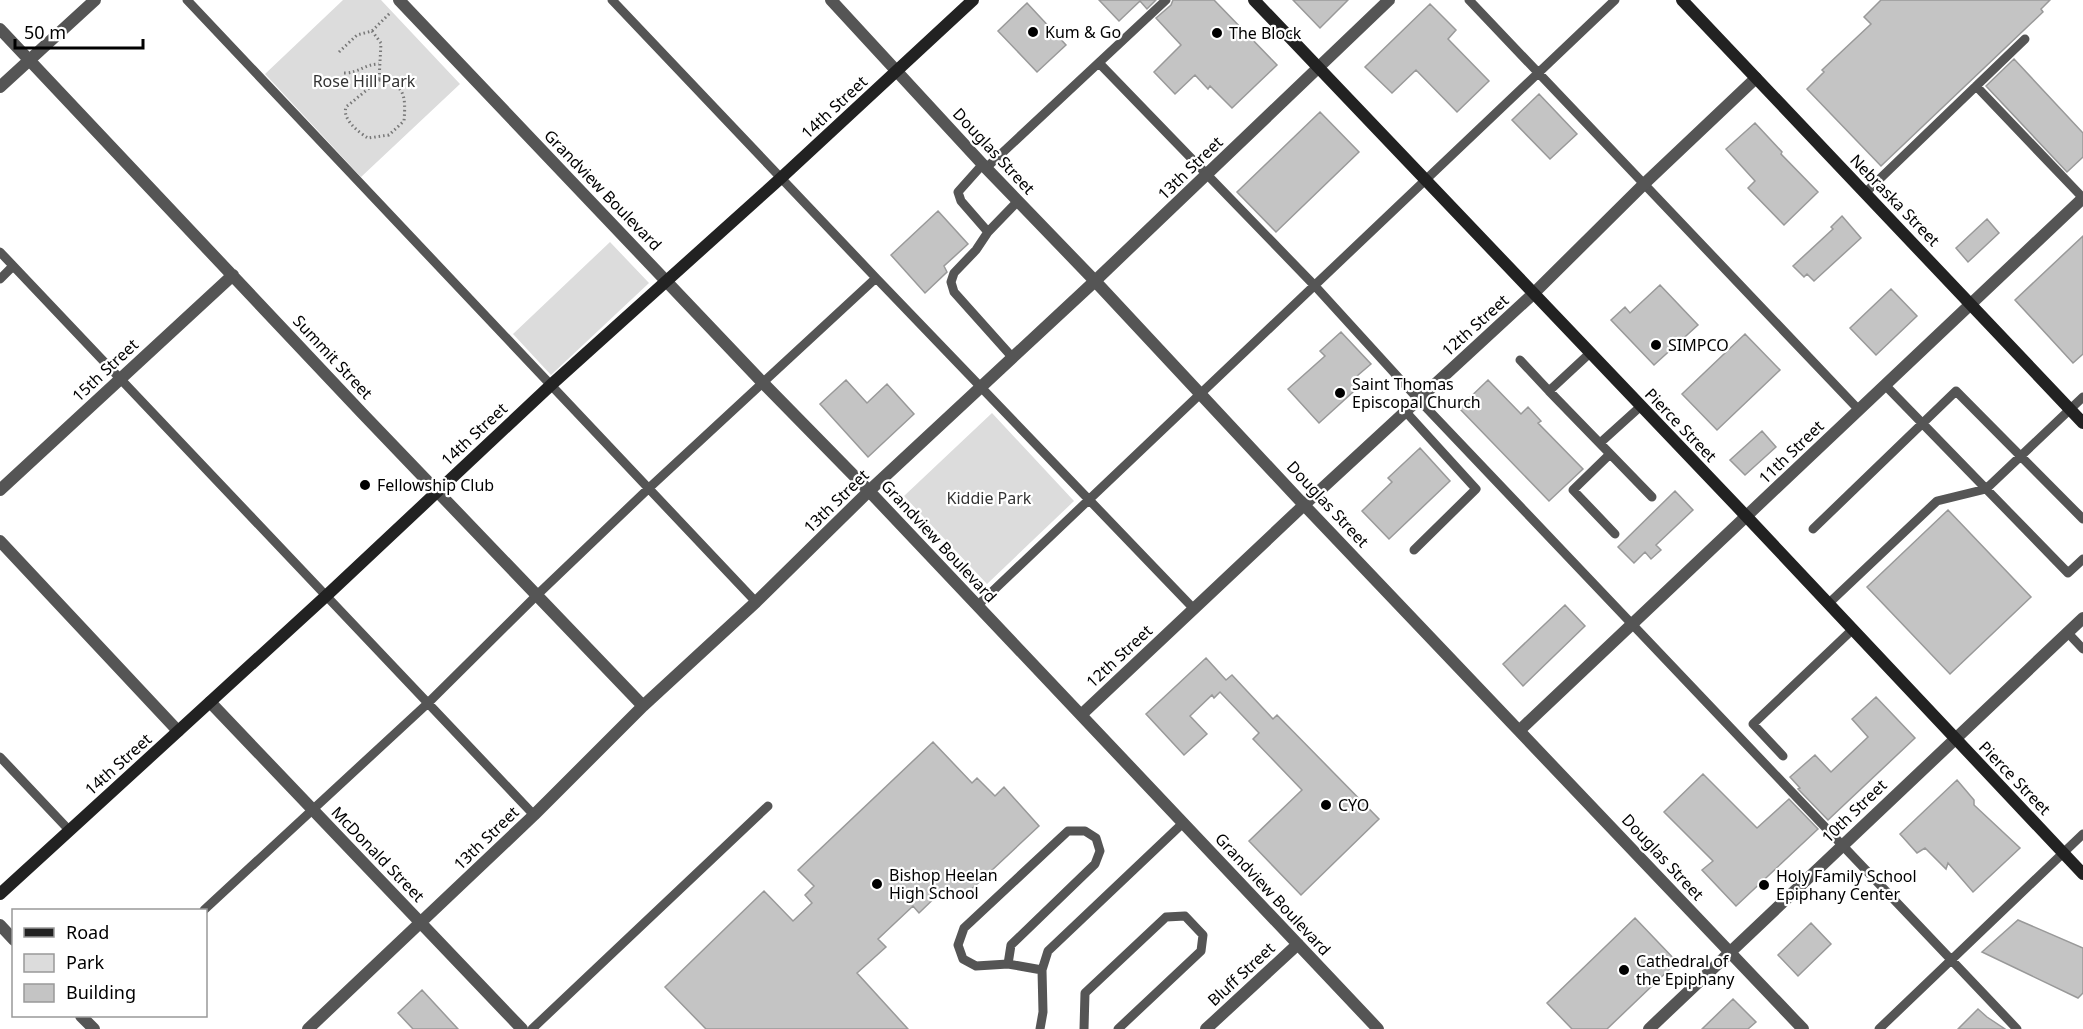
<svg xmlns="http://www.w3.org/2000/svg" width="2083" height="1029" font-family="'Noto Sans',sans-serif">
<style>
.green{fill:#dcdcdc}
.building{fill:#c4c4c4;stroke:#999;stroke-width:1.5}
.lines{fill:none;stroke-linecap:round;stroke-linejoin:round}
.path{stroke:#777;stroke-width:3;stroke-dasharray:1.5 3;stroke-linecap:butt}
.lane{stroke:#555;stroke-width:9}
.street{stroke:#555;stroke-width:12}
.secondary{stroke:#222;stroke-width:12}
.poi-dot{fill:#000;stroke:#fff;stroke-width:2}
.labels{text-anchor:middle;stroke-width:4.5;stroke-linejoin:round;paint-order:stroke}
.poi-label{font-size:16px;fill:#000;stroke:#fff;text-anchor:start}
.park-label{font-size:16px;fill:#333;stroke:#fff}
.street-label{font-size:16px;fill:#000;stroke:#fff}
</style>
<rect width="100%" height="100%" fill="#fff"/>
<path class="green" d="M343,0H381L460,84L361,177L265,74Z
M610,242L649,283L551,375L513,334Z
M992,413L1074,501L987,584L904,496Z"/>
<path class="building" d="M1099,0H1156L1147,9L1140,1L1119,21Z
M1173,0H1214L1277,65L1232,108L1210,86L1208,89L1195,75L1175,94L1154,72L1181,45L1156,18L1171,5Z
M1293,0H1348L1320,28Z
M1881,0H2050L2041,9L2043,12L1881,166L1807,89L1824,72L1822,70L1871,24L1864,17Z
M1027,3L1066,45L1037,72L998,31Z
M1430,4L1456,30L1448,39L1489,81L1457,112L1416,70L1392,93L1365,67Z
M2014,59L2083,133V157L2067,172L1986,86Z
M1539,94L1577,134L1550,159L1512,120Z
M1320,112L1359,152L1276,232L1237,192Z
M1755,123L1782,152L1781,154L1818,192L1784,225L1748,188L1755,181L1726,149Z
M938,211L968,244L944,266L947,272L925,293L891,255Z
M1842,216L1861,238L1814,281L1807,274L1804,277L1793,266L1833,229L1831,227Z
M1987,219L1999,233L1968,262L1956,248Z
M2083,236V354L2073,363L2015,300Z
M1660,285L1698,325L1654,365L1611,320L1625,307L1630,313Z
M1891,289L1917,316L1876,355L1850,328Z
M1341,332L1371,364L1357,376L1363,383L1319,423L1288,389L1325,356L1320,351Z
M1745,334L1780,370L1717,430L1682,394Z
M846,380L867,403L887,384L914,414L868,457L820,404Z
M1488,380L1521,414L1528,407L1541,421L1538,423L1583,469L1549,501L1459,408Z
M1762,431L1776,447L1745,475L1730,460Z
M1420,448L1450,481L1389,539L1362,511L1392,482L1388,478Z
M1675,491L1693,510L1656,545L1661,550L1651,559L1645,552L1634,563L1618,547Z
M1948,510L2031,597L1950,674L1867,587Z
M1565,605L1585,626L1523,686L1503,664Z
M1206,658L1226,680L1232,675L1273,719L1277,715L1379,819L1301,895L1249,841L1302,790L1253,739L1259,733L1220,692L1214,698L1212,695L1190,716L1207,734L1184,755L1146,714Z
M1876,697L1915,738L1828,820L1798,789L1800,788L1790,777L1815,755L1831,772L1868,737L1852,719Z
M933,742L972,783L977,778L995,796L1004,787L1039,826L960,900L947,886L919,913L913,906L878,939L886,947L857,973L908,1029H706L665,987L764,891L793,921L812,903L805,895L814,886L798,870Z
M1703,774L1757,828L1789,799L1818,829L1736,906L1702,870L1713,861L1664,812Z
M1957,780L1974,800V805L2020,848L1973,892L1948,863L1946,869L1925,848L1917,853L1900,834Z
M1635,918L1677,962L1607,1029H1572L1547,1003Z
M2018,920L2083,948V993L2078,998L1982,952Z
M1811,923L1831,944L1798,976L1778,955Z
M422,990L458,1029H413L398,1013Z
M1733,999L1756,1022L1748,1029H1702Z
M1978,1009L1987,1017L2005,1029H1958Z"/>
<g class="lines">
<path class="path" d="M372,31L381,43L379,80
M339,52L357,35L372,31L391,12
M344,73C359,73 365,64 379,64
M379,80C405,84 406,96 404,121L389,135L368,138C358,132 342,119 346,107Z"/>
<path class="lane" d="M187,0L756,602
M612,0L876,278L1194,609
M1469,0L1859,410
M1099,63L1315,286L1418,399L2017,1029
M1976,86L2083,198
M983,164L958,192L961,201L988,232
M986,168L1166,0
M1865,193L2025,39
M0,252L534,815
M0,279L13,266
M1013,358L954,292L951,282L954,273L976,250L988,232L1018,201
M1520,360L1549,391L1590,353
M1885,385L2068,573L2083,559
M1549,391L1652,497
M1405,411L1476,489L1414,550
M1600,443L1641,406
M1610,454L1573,490L1615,534
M1813,529L1956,391L2083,519
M1828,604L1937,501L1986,489L2083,397
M977,606L1615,0
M2067,632L2083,649
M1783,756L1753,724L1852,630
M0,757L69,830
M204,910L427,704L537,595L649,488L876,278
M1008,964L976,966L963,959L958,945L964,928L1068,831H1085L1096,838L1100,851L1095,864L1011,945L1008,964L1042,970
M532,1029L768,806
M1040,1029L1043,1012L1042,970L1048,951L1183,823
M1084,1029L1085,993L1166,917L1185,916L1203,935L1201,951L1118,1029
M1879,1029L2083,834"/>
<path class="street" d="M399,0L763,383L869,491L1378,1029
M831,0L986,168L1095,281L1304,505L1803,1029
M0,29L362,413L643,706
M0,87L95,0
M0,490L233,275
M0,541L178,731
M210,702L522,1029
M1081,715L1304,505L1533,294L1644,184L1756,78
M1520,730L2083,198
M0,925L14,940
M81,1016L94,1029
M308,1029L534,815L643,706L756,602L869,491L1095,281L1389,0
M1206,1029L1298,944
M1649,1029L2083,618"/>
<path class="secondary" d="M1254,0L1747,517L2083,874
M1682,0L2083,423
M0,894L326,596L552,384L782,177L973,0"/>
</g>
<g class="poi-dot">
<circle cx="1033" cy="32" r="6"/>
<circle cx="1217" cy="33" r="6"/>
<circle cx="1656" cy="345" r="6"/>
<circle cx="1340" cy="393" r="6"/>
<circle cx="365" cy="485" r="6"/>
<circle cx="1326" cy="805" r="6"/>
<circle cx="877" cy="884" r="6"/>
<circle cx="1764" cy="885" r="6"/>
<circle cx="1624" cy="970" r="6"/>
</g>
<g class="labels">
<g class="poi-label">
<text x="1045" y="38">Kum &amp; Go</text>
<text x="1229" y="39">The Block</text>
<text x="1668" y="351">SIMPCO</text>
<text x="1352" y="390">Saint Thomas<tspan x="1352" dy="18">Episcopal Church</tspan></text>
<text x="377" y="491">Fellowship Club</text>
<text x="1338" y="811">CYO</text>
<text x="889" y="881">Bishop Heelan<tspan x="889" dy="18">High School</tspan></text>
<text x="1776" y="882">Holy Family School<tspan x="1776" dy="18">Epiphany Center</tspan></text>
<text x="1636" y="967">Cathedral of<tspan x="1636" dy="18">the Epiphany</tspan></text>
</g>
<g class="park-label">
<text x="364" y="87">Rose Hill Park</text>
<text x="989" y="504">Kiddie Park</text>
</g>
<g class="street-label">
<text transform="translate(834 107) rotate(-43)" y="6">14th Street</text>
<text transform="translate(994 151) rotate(47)" y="6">Douglas Street</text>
<text transform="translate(1190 168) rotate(-44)" y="6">13th Street</text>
<text transform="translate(603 190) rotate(46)" y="6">Grandview Boulevard</text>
<text transform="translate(1895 200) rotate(46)" y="6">Nebraska Street</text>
<text transform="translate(1475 325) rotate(-42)" y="6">12th Street</text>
<text transform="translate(333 357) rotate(47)" y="6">Summit Street</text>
<text transform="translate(105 370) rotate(-43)" y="6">15th Street</text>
<text transform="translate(1681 425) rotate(46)" y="6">Pierce Street</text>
<text transform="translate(474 434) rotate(-43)" y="6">14th Street</text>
<text transform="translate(1791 452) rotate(-44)" y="6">11th Street</text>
<text transform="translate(836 501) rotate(-44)" y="6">13th Street</text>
<text transform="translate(1328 504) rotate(47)" y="6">Douglas Street</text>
<text transform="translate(939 541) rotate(47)" y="6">Grandview Boulevard</text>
<text transform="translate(1119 656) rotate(-43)" y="6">12th Street</text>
<text transform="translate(118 764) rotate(-42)" y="6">14th Street</text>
<text transform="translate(2015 778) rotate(46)" y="6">Pierce Street</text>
<text transform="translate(1854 811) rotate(-44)" y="6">10th Street</text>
<text transform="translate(486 838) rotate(-44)" y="6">13th Street</text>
<text transform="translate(378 854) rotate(46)" y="6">McDonald Street</text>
<text transform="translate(1663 857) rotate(47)" y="6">Douglas Street</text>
<text transform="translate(1273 894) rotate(47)" y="6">Grandview Boulevard</text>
<text transform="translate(1241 974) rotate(-43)" y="6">Bluff Street</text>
</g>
</g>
<rect x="12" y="909" width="195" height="108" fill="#ffffff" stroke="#999999" stroke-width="1.5"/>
<rect x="24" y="928" width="30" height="9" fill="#222222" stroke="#999999" stroke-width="1.5"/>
<text x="66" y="939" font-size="18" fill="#000000">Road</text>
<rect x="24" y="954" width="30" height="18" fill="#dcdcdc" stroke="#999999" stroke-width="1.5"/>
<text x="66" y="969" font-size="18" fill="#000000">Park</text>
<rect x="24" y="984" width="30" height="18" fill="#c4c4c4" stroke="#999999" stroke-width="1.5"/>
<text x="66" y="999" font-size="18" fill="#000000">Building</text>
<path d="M15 39v9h128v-9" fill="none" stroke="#000000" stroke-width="3"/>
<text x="24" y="39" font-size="18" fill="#000000" stroke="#ffffff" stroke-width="4.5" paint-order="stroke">50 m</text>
</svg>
